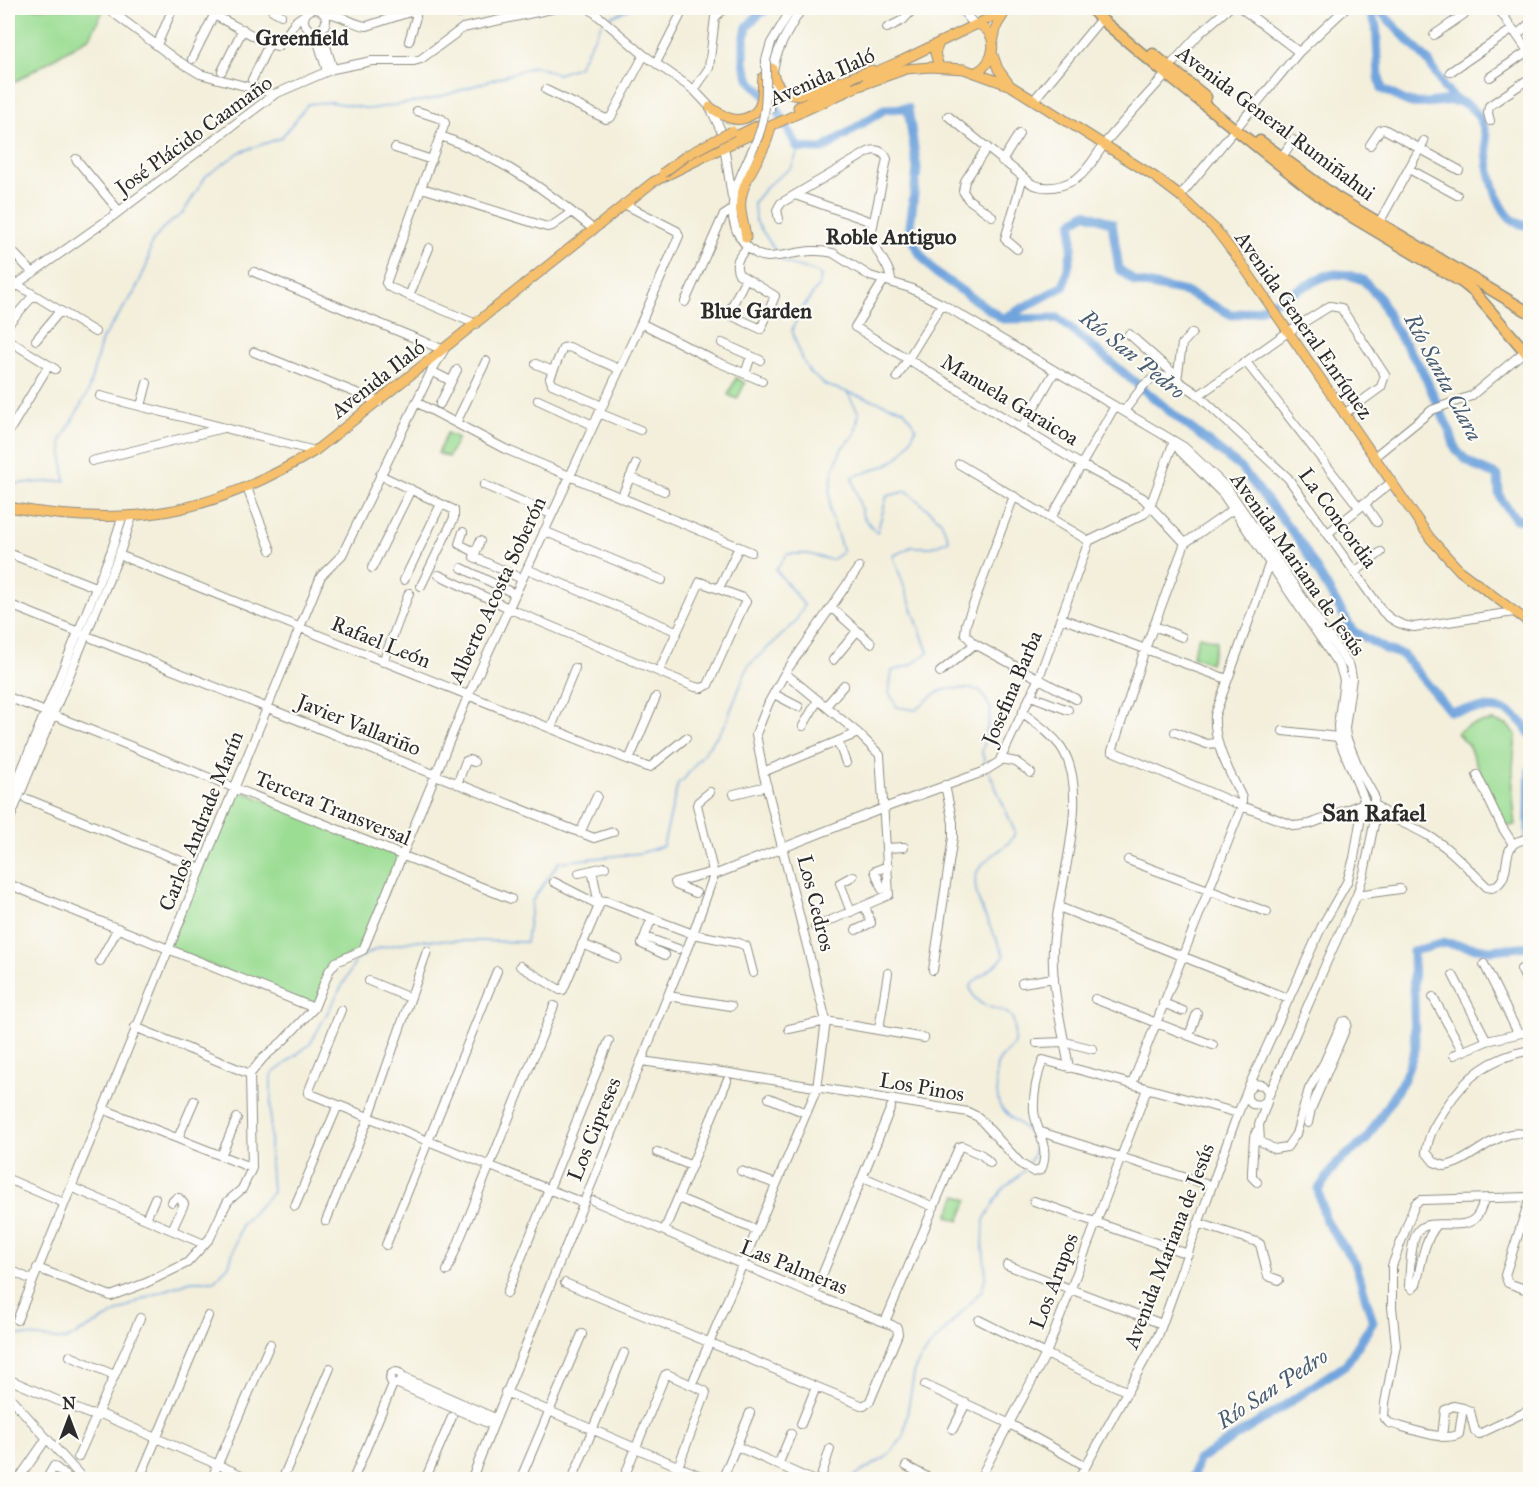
<svg xmlns="http://www.w3.org/2000/svg" width="1538" height="1487" font-family="'IM FELL Great Primer',serif">
<style>
.green{fill:#9cdd94;stroke:#648460;stroke-width:1.5}
.lines{fill:none;stroke-linecap:round;stroke-linejoin:round}
.stream{stroke:#71a4dd;stroke-width:1.5}
.river{stroke:#71a4dd;stroke-width:9}
.minor-casing{stroke:#8f8d83;stroke-width:10}
.major-casing{stroke:#8f8d83;stroke-width:11}
.highway-casing{stroke:#8f8d83;stroke-width:13}
.minor{stroke:#fff;stroke-width:8}
.major{stroke:#f7c06c;stroke-width:9}
.highway{stroke:#f7c06c;stroke-width:10}
.minor-bridge-casing{stroke:#8f8d83;stroke-width:10;stroke-linecap:butt}
.major-bridge-casing{stroke:#8f8d83;stroke-width:11;stroke-linecap:butt}
.minor-bridge{stroke:#fff;stroke-width:8}
.major-bridge{stroke:#f7c06c;stroke-width:9}
.labels{text-anchor:middle;stroke-width:4.5;stroke-linejoin:round;paint-order:stroke}
.street-label{font-size:21px;fill:#2b2b2b;stroke:#fdfcf7}
.neighbourhood-label{font-size:22px;font-weight:bold;fill:#2b2b2b;stroke:#fdfcf7}
.water-label{font-size:22px;font-style:italic;fill:#475b72;stroke:#fdfcf7}
.quarter-label{font-size:24px;font-weight:bold;fill:#2b2b2b;stroke:#fdfcf7}
</style>
<rect width="100%" height="100%" fill="#fdfcf7"/>
<filter id="ink" filterUnits="userSpaceOnUse"><feTurbulence type="fractalNoise" baseFrequency=".0167" numOctaves="2"/><feDisplacementMap in="SourceGraphic" scale="12" xChannelSelector="R" yChannelSelector="G"/><feConvolveMatrix kernelMatrix="1 2 1 2 8 2 1 2 1" color-interpolation-filters="sRGB"/></filter>
<filter id="wash" filterUnits="userSpaceOnUse"><feTurbulence type="fractalNoise" baseFrequency=".008" numOctaves="4" result="noise"/><feDisplacementMap in="SourceGraphic" scale="24" xChannelSelector="R" yChannelSelector="G"/><feGaussianBlur stdDeviation="1.35" result="paint"/><feColorMatrix in="noise" values="0 0 0 0 0 0 0 0 0 0 0 0 0 0 0 0 0 1.4 0 .05"/><feComposite in="paint" operator="in"/></filter>
<g filter="url(#wash)">
<rect width="100%" height="100%" fill="#f3efdb"/>
<path class="green" d="M8,8H101L104,9L90,37L8,86Z
M736,378L745,383L737,399L728,395Z
M447,433L458,438L448,457L438,453Z
M1199,636L1217,641L1210,663L1192,656Z
M1493,721L1507,725L1516,735C1512,770 1511,790 1516,825L1507,826L1491,797L1468,745L1457,733C1466,724 1481,723 1493,721Z
M234,788L402,856L363,950L336,962L314,1008L168,948Z
M957,1195L968,1200L959,1221L948,1216Z"/>
<g class="lines">
<path class="stream" d="M608,18L632,8
M777,253L755,220L754,202L768,185L792,167L797,153
M781,260C793,268 808,266 821,275L820,284L801,310L792,330L800,354L809,372L825,385L904,410L916,428C900,466 889,464 852,477L863,517L877,533L887,496L907,491L941,521L949,540L932,547H911L893,556L928,652L911,665L892,671L889,692L897,707L916,710C940,686 947,687 980,690L991,709L982,753L986,765
M8,484L65,481L61,441L88,392L102,339L134,293L147,265L151,244L163,228L183,213L206,176L240,152L281,138L308,104L331,102L370,109L433,99L535,66L558,74L578,67L602,23
M989,772L1015,832C1013,842 1001,849 993,855C987,860 980,865 977,872C968,896 996,933 1004,956C994,971 979,973 970,987C977,1015 1006,1003 1013,1020C1016,1027 1014,1036 1014,1044C1009,1052 1000,1056 997,1065C995,1072 997,1102 1000,1106C1014,1126 1049,1133 1028,1164
M8,1334L66,1340L144,1298L191,1281H214L229,1265L241,1225L272,1193L270,1163L271,1075L310,1044L357,959L379,948L418,940L526,942L532,901L559,862L641,853L663,846L678,783L684,779L725,725L748,666L795,623L804,605L776,570L787,554H809L831,560L843,552L830,512V492L833,470L842,448L855,434L859,413L847,392
M848,1480L886,1457L903,1438L915,1368L926,1351L982,1290L986,1274L983,1248L984,1220L1001,1191L1024,1171"/>
<path class="river" d="M772,8L761,12L747,27L744,42V63L750,80L776,107L798,148L823,149L885,109L908,108L917,169L909,234L920,254L936,273L1003,319L1058,318L1173,414L1241,468L1299,540L1353,631L1387,650L1403,655L1450,711C1485,709 1510,699 1530,734
M1367,8L1376,25L1379,77L1382,89C1391,93 1402,101 1412,103C1437,106 1461,89 1479,117C1488,131 1486,151 1489,167C1493,188 1504,228 1530,225
M1377,8L1429,62L1444,88L1454,98
M1006,317L1064,286L1072,249V223L1085,213L1112,223L1119,269L1135,282L1186,292L1232,315L1258,310L1325,276L1335,274L1349,275L1363,280L1379,297L1393,326L1422,370L1450,432L1456,450L1466,460L1477,467L1498,476L1499,493L1502,501L1516,519L1530,521
M1530,770L1529,819L1530,872
M1192,1480L1198,1460L1275,1412L1346,1364L1373,1322L1356,1265L1326,1221L1318,1190L1337,1163L1366,1140L1404,1079L1415,1050L1413,951L1445,943L1490,950L1530,946"/>
</g>
</g>
<g filter="url(#ink)">
<g class="lines">
<g class="minor-casing">
<path id="minor" d="M107,8L175,59L200,74L275,94
M436,8L459,14
M589,8L644,55L694,90L710,107L722,133L732,197
M960,8L975,25
M1241,8L1299,52
M1498,8L1530,54
M304 20a11 11 0 1 1 22 0a11 11 0 1 1-22 0Z
M272,10L281,15
M323,13C340,12 351,25 367,26L422,8
M887,28L903,20L914,8
M321,30L333,69
M315,32L327,71
M1434,35L1473,8
M1517,35L1530,23
M409,41L416,17L415,8
M157,45L173,8
M192,59L213,17L216,16L269,44L278,46L297,20L307,13
M766,60L771,43L792,8
M656,63L684,8
M1169,67L1200,33L1229,8
M222,71L243,29
M1450,72L1513,29
M1490,77L1528,51
M252,80L269,44
M546,90L606,119L611,117L644,55
M694,90L709,68L715,17L725,8
M1034,100L1101,19
M770,109C771,61 776,49 802,8
M417,111L442,119L445,123L386,283L389,287L476,324
M948,116L1032,184C1046,190 1062,187 1076,179C1089,170 1096,155 1105,143C1124,120 1146,97 1166,74
M1490,121L1488,113L1489,106L1530,78
M755,144C741,176 718,212 745,244C751,251 758,257 768,257C791,256 810,247 833,253L870,276L910,288L942,304L1184,447L1228,489L1350,667L1352,678L1345,728L1346,737L1360,771L1374,796L1375,819L1364,873L1357,895L1328,959L1269,1095
M1370,145L1380,130L1384,129L1459,170
M987,147L965,181L963,191L968,199L992,216
M395,148L432,160
M1282,157L1293,140
M76,159L119,211
M1002,161L1019,134
M1409,169L1457,195
M422,188L547,227L552,226L572,212C530,178 491,155 441,136
M795,195L872,222
M1180,196L1299,52L1346,8
M572,212L593,229
M779,219L777,210L781,203L868,152C875,148 884,151 887,159L871,235C874,252 891,265 891,282
M1379,223L1424,141
M8,247L33,273
M1017,249L1005,239L1023,177
M8,279L95,332
M745,280L728,314L761,329L775,296L739,274C733,263 740,255 748,247
M884,280L855,327L1082,465L1143,498L1185,543
M8,295L17,284L113,216L275,94L333,69L372,61H414L421,59L463,28L556,8
M409,296L429,248
M685,302L723,216L732,210
M10,322L34,295
M641,323L713,360L762,381
M1129,334L1173,373L1175,378
M8,340L55,369
M36,340L60,311
M722,343L760,360
M254,352L379,402
M1246,362L1359,507
M536,364L553,371
M431,371L451,381
M745,374L751,356
M897,377L942,304
M1177,380L1182,344L1192,333
M1199,395L1288,332L1330,306L1341,308L1385,375L1381,387L1344,414
M100,396L315,451
M538,400L593,425
M416,402L505,449L751,552
M440,404L457,370
M141,406L147,383
M602,406L552,384L550,378L563,348L569,347L619,369
M1124,411L1144,385L1158,375L1177,380L1196,393L1288,478L1383,612C1391,620 1402,626 1414,627L1514,612
M599,413L640,430
M456,423L486,361
M1022,428L1055,371
M8,433L49,365
M1175,443L1180,451L1223,494L1340,667L1344,680L1338,726L1339,740L1364,799L1354,858L1347,882L1322,926L1248,1088
M1374,457L1432,410L1471,396L1525,351
M92,461L223,428
M959,464L1089,541
M380,475L454,510V518L421,586
M630,477L664,491
M484,485L551,514
M247,488L271,550
M1014,496L966,624L965,634L973,643L1076,699
M621,498L636,464
M1364,503L1377,522
M1235,508L1185,543L1145,649L1112,751L1242,806L1295,826L1310,824L1364,803L1368,804
M1051,518L1115,406
M544,531L662,580
M463,532L459,544L475,552
M1328,533L1392,482
M480,541L474,557L522,579
M8,553L95,587
M124,557L647,767H650L686,738
M372,568L411,489
M462,568L515,594
M527,569L676,631
M1355,572L1381,552
M439,575L515,611L695,687L702,688L708,685L743,607L746,602L743,598L700,582L659,671
M404,580L441,504
M721,584L739,547
M8,604L81,633
M831,607L871,643
M1061,618L1227,679
M1154,626L1182,637
M92,638L594,838L613,832
M833,660L857,631
M383,662L409,593
M940,672L975,644
M785,673L858,733L880,755L889,895L815,927
M774,694L799,707
M1031,696L1068,710
M8,697L511,899
M826,706L844,685
M1023,713C1036,723 1051,733 1061,747C1094,795 1055,893 1053,949C1051,989 1063,1030 1069,1068
M803,726L818,700
M551,728L575,668
M1283,731L1338,737
M1175,732L1207,744L1217,743
M838,741L846,763
M1001,759L1016,762L1031,773
M629,760L656,697
M763,772L858,733
M1477,775L1502,827L1513,844
M457,784L466,761L469,760L474,762
M734,794L767,786
M27,799L201,869
M8,803L111,552L122,518
M1375,805C1393,821 1408,824 1427,835C1451,848 1468,869 1487,887L1492,888C1518,877 1493,840 1530,839
M8,823L119,555L132,517
M580,833L597,796
M887,848L904,847
M1128,860L1267,912
M592,870L598,900
M579,873L605,867
M714,875L884,808L983,772L999,762L1038,680L1089,541L1144,514L1150,506L1174,441
M554,882L599,905
M8,884L314,1008
M882,889L875,871L888,866
M696,893L676,885L675,882L713,872
M1357,895L1400,889
M1059,907L1289,999
M851,912L840,883L853,876
M654,919L649,925L642,944L665,955
M856,930L871,923L865,906
M645,937L678,949
M582,944L617,958
M100,961L118,928
M1484,964L1518,1033
M520,966L560,990H563L601,901L598,900L606,901L693,934L739,943L746,946L753,973
M1521,969L1530,988
M933,970L953,837V823L945,785
M1453,975L1487,1041
M369,981L410,998
M1022,983L1054,978
M668,996L731,1006
M1433,997L1462,1050
M1095,999L1213,1045
M1163,1003L1183,1011
M341,1010L308,1093L583,1203
M135,1027L250,1074
M789,1029L826,1021L924,1038
M879,1029L888,973
M1189,1036L1197,1013
M1037,1043L1065,1042L1093,1049
M1530,1050C1490,1058 1467,1075 1445,1109C1434,1127 1430,1131 1426,1152L1434,1162L1445,1166C1475,1161 1500,1123 1530,1136
M1454,1055L1487,1041L1530,1031
M641,1061L729,1073L968,1112L978,1117L1021,1164L1034,1172L1041,1170C1051,1148 1036,1131 1034,1111C1033,1095 1037,1075 1043,1060L1238,1113
M1132,1084L1242,806V798C1230,772 1213,745 1215,715L1270,562
M769,1098L806,1113
M1267,1102L1259,1125L1260,1141L1274,1149L1287,1147L1296,1134L1309,1089L1324,1063L1342,1022L1346,1021L1347,1024L1343,1035L1311,1109L1308,1123
M103,1109L252,1168
M1041,1132L1212,1186
M178,1138L194,1101
M657,1152L692,1166
M221,1156L237,1118
M741,1171L776,1184
M863,1177L934,1207
M8,1179L64,1203
M1257,1182L1252,1177V1171L1254,1137L1257,1131
M71,1187L204,1244
M1530,1197L1421,1200L1415,1204L1392,1266V1307L1396,1345L1385,1403L1384,1417L1389,1423C1405,1427 1446,1443 1459,1434L1463,1408L1470,1411L1475,1431L1479,1434L1530,1410
M678,1198L756,1230
M1530,1198L1505,1275L1508,1283L1530,1291
M1034,1201L1188,1254
M295,1206L338,1105
M146,1219L155,1198
M326,1221L369,1117L427,951
M1198,1223L1257,1242L1260,1244L1268,1276L1279,1280
M1437,1225C1422,1243 1422,1264 1416,1285L1412,1289L1409,1286C1410,1273 1410,1241 1418,1231C1429,1216 1464,1233 1476,1217C1480,1213 1482,1205 1484,1200
M172,1230L184,1204L179,1198H176L172,1202
M664,1231L727,1081
M386,1245L497,971
M1007,1265L1162,1324
M37,1268L111,1296L146,1283L187,1263L210,1238L222,1212L228,1201L242,1189L252,1168L250,1074L263,1058L283,1041L314,1008L329,971L336,962L363,950L468,696L641,323L679,236L677,231L624,204
M8,1269L32,1280
M447,1271L554,1006
M565,1283L861,1405L864,1406L870,1401L898,1334L897,1328L892,1325L814,1295L594,1201
M507,1293L609,1041
M814,1295L891,1107
M17,1320L321,576L342,555L430,374L444,350L254,272
M979,1320L1046,1354L1128,1392
M885,1322L959,1147L962,1146L982,1155L990,1163
M70,1356L114,1375
M390 1378a6 6 0 1 1 12 0a6 6 0 1 1-12 0Z
M402,1377L495,1418
M8,1379L89,1414L103,1415L253,1480
M694,1379L817,1088L826,1021L763,772L756,734L769,702L785,673L859,567
M398,1384L492,1425
M925,1385L1008,1423L1086,1466
M505,1392L710,1480
M8,1395L84,1480
M801,1424L816,1387
M953,1429L966,1403
M1442,1437L1445,1410L1453,1406L1463,1408
M736,1446L812,1480
M78,1457L140,1318
M778,1465L791,1434
M906,1466L933,1480
M18,1480L47,1438
M46,1480L54,1466L71,1480
M139,1480L208,1316
M211,1480L270,1344
M282,1480L330,1368
M353,1480L393,1384
M425,1480L452,1417
M471,1480L693,934L714,875L697,805L698,802L710,792
M520,1480L582,1334
M572,1480L624,1353
M623,1480L665,1375L667,1374L705,1391L706,1393L673,1480
M722,1480L750,1413
M820,1480L830,1449
M979,1480L1046,1354L1147,1089
M1078,1480L1158,1336L1235,1121L1247,1091L1255,1084L1263,1085L1268,1091L1267,1100L1261,1105L1252,1104L1247,1099V1091"/>
</g>
<g class="major-casing">
<path id="major" d="M993,42L997,25L1007,9
M939,43L935,53L939,67
M993,55L998,69L1009,84
M772,68C774,84 782,94 798,96L872,70
M976,72C996,63 1000,33 977,24
M866,76L903,60L1010,8
M710,107C722,115 735,125 750,116C755,113 760,108 761,101C763,94 762,85 763,77
M798,107L848,84
M725,146L730,139L761,124
M746,238C745,225 739,214 741,200C744,175 767,152 771,126
M8,507C129,529 210,515 315,451L653,182L724,147L859,86L906,69L930,67L964,69L1011,86L1155,177L1180,196L1216,230L1239,260L1430,538L1460,571L1530,623"/>
</g>
<g class="highway-casing">
<path id="highway" d="M1090,8L1101,19L1166,74L1309,188L1332,205L1463,283L1474,292L1530,357
M1153,54L1206,97
M1260,141L1336,197L1530,313"/>
</g>
<use href="#minor" class="minor"/>
<use href="#major" class="major"/>
<use href="#highway" class="highway"/>
<g class="minor-bridge-casing">
<path id="minor-bridge" d="M755,144C768,117 766,89 766,60"/>
</g>
<g class="major-bridge-casing">
<path id="major-bridge" d="M663,173L687,155L732,131"/>
</g>
<use href="#minor-bridge" class="minor-bridge"/>
<use href="#major-bridge" class="major-bridge"/>
</g>
</g>
<g class="labels">
<g class="street-label">
<text transform="translate(822 77) rotate(-24)" y="7">Avenida Ilaló</text>
<text transform="translate(1276 123) rotate(37)" y="7">Avenida General Rumiñahui</text>
<text transform="translate(194 135) rotate(-36)" y="7">José Plácido Caamaño</text>
<text transform="translate(1304 325) rotate(55)" y="7">Avenida General Enríquez</text>
<text transform="translate(378 379) rotate(-38)" y="7">Avenida Ilaló</text>
<text transform="translate(1010 400) rotate(31)" y="7">Manuela Garaicoa</text>
<text transform="translate(1338 518) rotate(54)" y="7">La Concordia</text>
<text transform="translate(1298 564) rotate(55)" y="7">Avenida Mariana de Jesús</text>
<text transform="translate(497 590) rotate(-65)" y="7">Alberto Acosta Soberón</text>
<text transform="translate(381 642) rotate(22)" y="7">Rafael León</text>
<text transform="translate(1012 688) rotate(-67)" y="7">Josefina Barba</text>
<text transform="translate(359 725) rotate(22)" y="7">Javier Vallariño</text>
<text transform="translate(333 808) rotate(22)" y="7">Tercera Transversal</text>
<text transform="translate(201 821) rotate(-68)" y="7">Carlos Andrade Marín</text>
<text transform="translate(816 903) rotate(76)" y="7">Los Cedros</text>
<text transform="translate(922 1087) rotate(10)" y="7">Los Pinos</text>
<text transform="translate(594 1129) rotate(-68)" y="7">Los Cipreses</text>
<text transform="translate(1169 1246) rotate(-69)" y="7">Avenida Mariana de Jesús</text>
<text transform="translate(794 1267) rotate(22)" y="7">Las Palmeras</text>
<text transform="translate(1054 1281) rotate(-69)" y="7">Los Arupos</text>
</g>
<g class="neighbourhood-label">
<text x="302" y="45">Greenfield</text>
<text x="891" y="244">Roble Antiguo</text>
<text x="756" y="318">Blue Garden</text>
</g>
<g class="water-label">
<text transform="translate(1133 354) rotate(39)" y="8">Río San Pedro</text>
<text transform="translate(1444 377) rotate(62)" y="8">Río Santa Clara</text>
<text transform="translate(1272 1388) rotate(-33)" y="8">Río San Pedro</text>
</g>
<g class="quarter-label">
<text x="1374" y="821">San Rafael</text>
</g>
</g>
<rect width="1538" height="1487" fill="none" stroke="#fdfcf7" stroke-width="30"/>
<g transform="translate(69 1418)" stroke="#fdfcf7" stroke-width="4.5" paint-order="stroke">
<path d="M0-4.5L10 22L0 15L-10 22Z" fill="#2b2b2b"/>
<text y="-9" font-size="16" font-weight="bold" text-anchor="middle" fill="#2b2b2b">N</text>
</g>
</svg>
